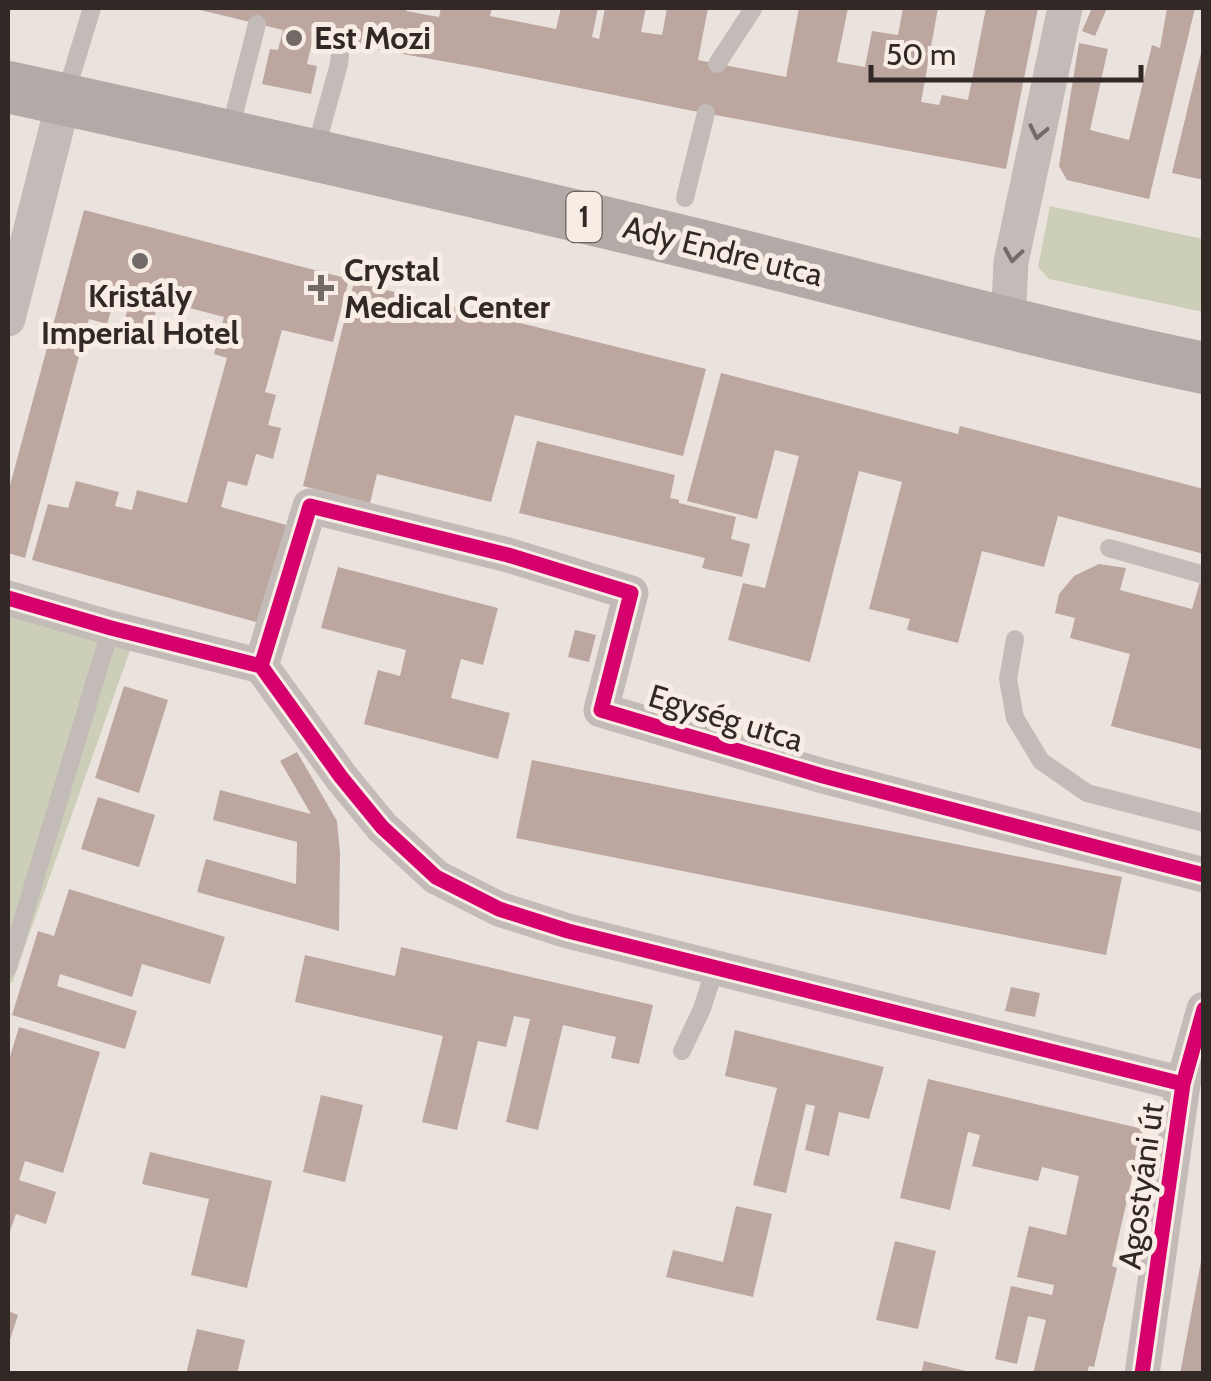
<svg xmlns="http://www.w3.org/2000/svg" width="1211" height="1381" font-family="Cabin,sans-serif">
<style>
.green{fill:#ccceb8}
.building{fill:#bda69f}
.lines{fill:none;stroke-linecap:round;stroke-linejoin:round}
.lane{stroke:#c2bbb7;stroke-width:18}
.street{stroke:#c2bbb7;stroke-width:35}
.primary{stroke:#b1aaa6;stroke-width:52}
.cycleway-casing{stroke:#f7ede4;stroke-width:21}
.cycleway{stroke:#d6006c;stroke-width:15}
.oneway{stroke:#736b67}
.poi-dot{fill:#726a66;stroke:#f7ede4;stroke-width:4}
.labels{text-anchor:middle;stroke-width:10;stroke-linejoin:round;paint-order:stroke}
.shield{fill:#f7ede4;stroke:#6d645f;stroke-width:2.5}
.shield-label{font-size:30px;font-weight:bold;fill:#322926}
.poi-label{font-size:32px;font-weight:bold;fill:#322926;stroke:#f7ede4;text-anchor:start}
.street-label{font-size:32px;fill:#322926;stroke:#f7ede4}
</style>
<rect width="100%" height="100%" fill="#eae3dd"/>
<path class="green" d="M1050,206L1203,239V312L1049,279L1038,267Z
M8,611L132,645L12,983L8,982Z"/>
<path class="building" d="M192,8H407L406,11L439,17L441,8H492L490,16L556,29L561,8H598L592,37L599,39L605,8H646L641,32L662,35L667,8H708L698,60L786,77L799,8H848L837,62L865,67L872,31L898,35L903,8H938L921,102L939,105L942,95L968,100L986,8H1038L1006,169L688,110L481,68L313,38L307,64L317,66L311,94L262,84L270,49L278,50L283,30Z
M1092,8H1107L1095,36L1082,31Z
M1167,8H1195L1149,199L1067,180L1059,166L1079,43L1108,49L1090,130L1129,140L1152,45L1160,48Z
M1202,49L1204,50V180L1172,173Z
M84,210L349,279L333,342L282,330L265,392L276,395L268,425L281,428L273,459L256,454L247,486L228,481L221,507L290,526L263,624L32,560L48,504L68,508L76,481L119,492L115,506L132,510L137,490L187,503L227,358L214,354L224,317L159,300L151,329L124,322L128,308L113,304L107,324L89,319L25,558L8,553V493Z
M354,282L706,369L683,456L515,415L491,502L377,474L370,503L303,486Z
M721,373L958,434L960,426L1204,489V554L1058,516L1044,567L982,551L958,643L907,630L910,619L869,609L902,482L859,471L810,662L728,640L743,583L765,588L799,456L775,450L757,519L687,501Z
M537,441L675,475L670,498L679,500V503L736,517L731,539L750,544L742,577L702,568L705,558L519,513Z
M1099,564L1126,568L1120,590L1192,609L1204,568V750L1111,726L1130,654L1070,638L1075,618L1055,613L1059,594L1074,576Z
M338,567L498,608L483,665L461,659L451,698L510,713L498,759L364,724L378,670L400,676L406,650L321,628Z
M575,630L596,635L589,662L568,657Z
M124,686L168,700L139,793L95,778Z
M297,752L337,821L340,853L339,931L197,892L206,859L296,884L297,842L213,820L220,790L311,814L280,761Z
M532,760L1122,877L1106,955L516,838Z
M98,797L155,815L139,867L81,849Z
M69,889L225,937L210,984L142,964L132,997L60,974L57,986L137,1011L125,1049L12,1015L38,931L54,936Z
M401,947L653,1005L639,1064L611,1058L616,1037L563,1025L538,1130L506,1122L530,1019L514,1016L506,1047L478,1041L457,1130L422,1122L443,1036L295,1002L305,955L395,976Z
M1011,987L1040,993L1035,1017L1005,1011Z
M19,1027L100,1052L63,1173L25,1161L19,1180L56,1192L46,1224L16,1214L8,1237V1063Z
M735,1030L884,1067L869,1119L839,1112L829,1156L805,1150L815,1106L806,1104L786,1193L753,1185L777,1088L725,1076Z
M928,1079L1143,1129L1112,1266L1117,1268L1094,1367L1089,1366L1087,1374H1033L1046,1320L1028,1316L1017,1364L995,1359L1011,1286L1052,1295L1054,1285L1017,1277L1029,1226L1066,1235L1079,1176L1042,1167L1038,1181L972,1166L980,1135L968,1132L950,1210L900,1198Z
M321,1095L363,1105L345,1182L303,1172Z
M150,1152L272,1181L247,1288L191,1275L209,1199L142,1184Z
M736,1206L772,1214L753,1297L666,1277L673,1250L723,1262Z
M895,1241L936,1251L918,1329L876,1320Z
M1202,1256H1204V1374H1180Z
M8,1311L18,1315L8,1346Z
M197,1329L245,1340L237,1374H186Z
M924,1361L970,1372V1374H921Z"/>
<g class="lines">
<path class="lane" d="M717,64L753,9
M66,93L92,8
M230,130L257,24
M315,151L339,64L341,44
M685,198L706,113
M1109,548L1201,574
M1015,639L1008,679L1015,718L1041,761L1087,793L1204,823
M8,968L111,628
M682,1051L702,1009L715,968"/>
<path class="street" d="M8,319L64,99
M1008,324L1011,262L1065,8
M8,598L111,628L261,666L341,777L382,827L436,877L499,909L568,931L1183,1084
M261,666L310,506L508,555L631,593L601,710L823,776L1204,875
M1142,1374L1183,1084L1204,1009"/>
<path class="primary" d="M8,87C240,138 472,190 703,246C870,287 1035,333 1204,368"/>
<g class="cycleway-casing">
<path id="cycleway" d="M8,598L111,628L261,666L341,777L382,827L436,877L499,909L568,931L1183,1084
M261,666L310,506L508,555L631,593L601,710L823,776L1204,875
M1142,1374L1183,1084L1204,1009"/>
</g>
<use href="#cycleway" class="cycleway"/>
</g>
<defs><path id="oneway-chevron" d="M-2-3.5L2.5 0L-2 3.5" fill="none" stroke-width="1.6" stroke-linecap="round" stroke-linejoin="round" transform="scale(2.5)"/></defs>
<g class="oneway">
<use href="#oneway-chevron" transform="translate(1038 132) rotate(102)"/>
<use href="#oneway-chevron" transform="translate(1013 255) rotate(99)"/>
</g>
<g class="poi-dot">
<circle cx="294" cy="38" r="10"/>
<circle cx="140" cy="261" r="10"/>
<path d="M316 273h10v10h10v10h-10v10h-10v-10h-10v-10h10z"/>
</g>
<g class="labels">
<rect class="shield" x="566.5" y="192" width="35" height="50" rx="8"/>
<g class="shield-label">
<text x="584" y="227">1</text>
</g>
<g class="poi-label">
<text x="314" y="49">Est Mozi</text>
<text x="344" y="281">Crystal<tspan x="344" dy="37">Medical Center</tspan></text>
<text x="140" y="307" text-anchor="middle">Kristály<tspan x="140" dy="37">Imperial Hotel</tspan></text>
</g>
<g class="street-label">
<text transform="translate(723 251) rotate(14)" y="11">Ady Endre utca</text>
<text transform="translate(726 718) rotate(17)" y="11">Egység utca</text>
<text transform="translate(1141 1186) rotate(-82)" y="11">Agostyáni út</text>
</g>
</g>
<rect width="1211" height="1381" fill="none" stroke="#322926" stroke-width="20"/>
<path d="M871 65v15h270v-15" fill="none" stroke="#322926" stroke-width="5"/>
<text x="886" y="65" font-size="30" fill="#322926" stroke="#f7ede4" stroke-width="8" paint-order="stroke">50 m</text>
</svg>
